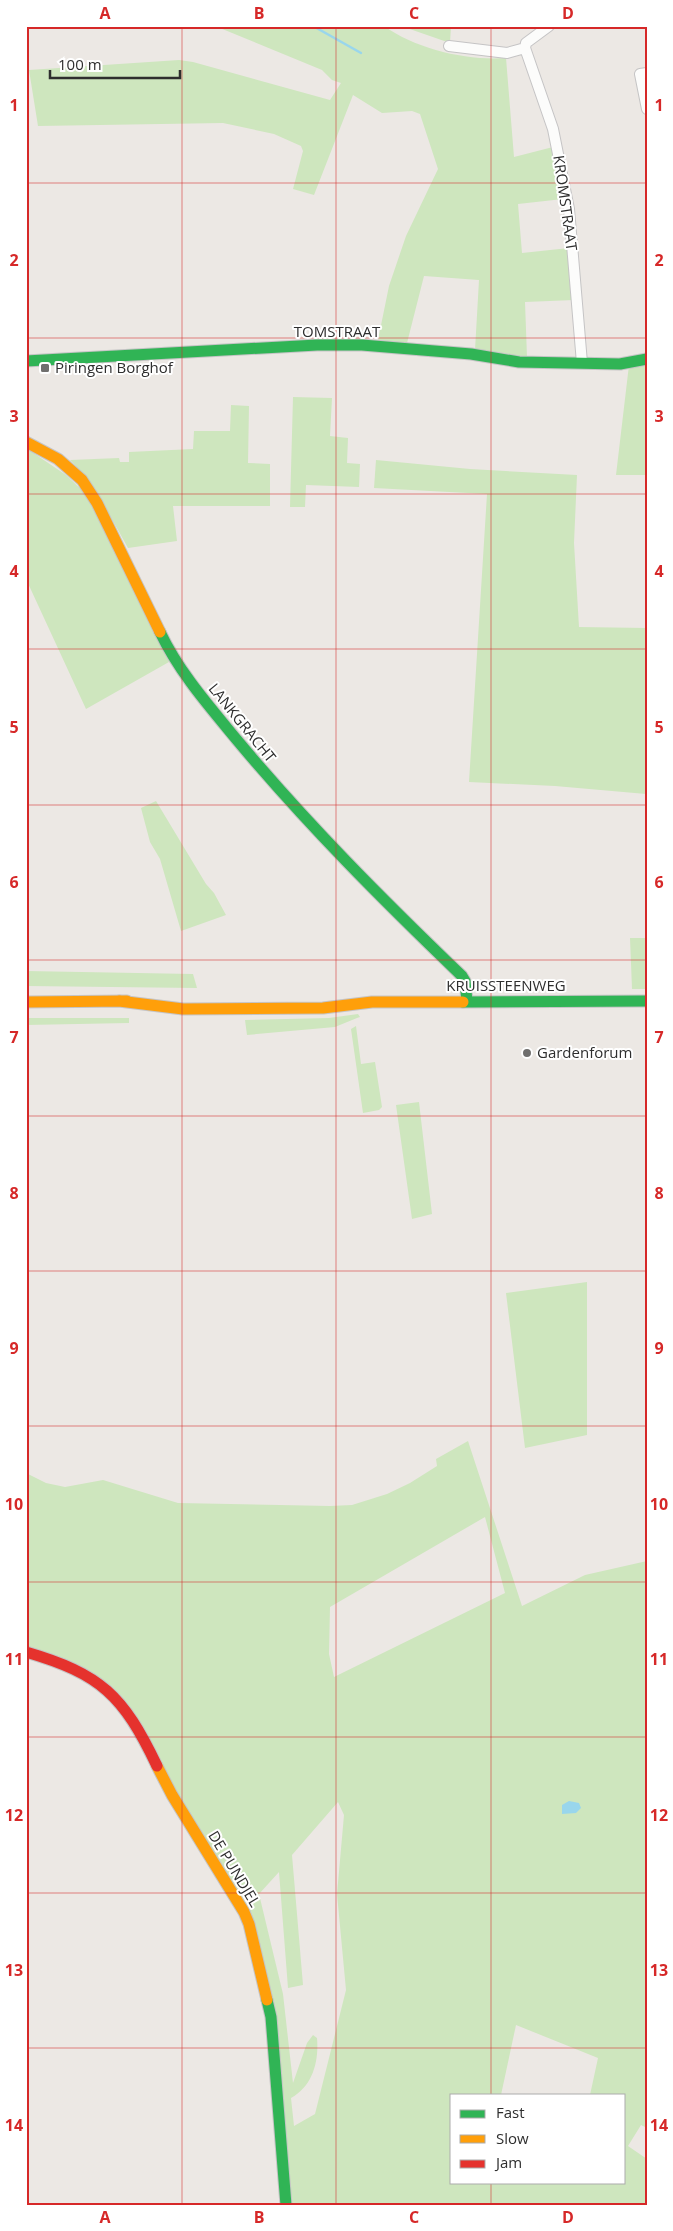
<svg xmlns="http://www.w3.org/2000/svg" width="673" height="2231" font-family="'Open Sans',sans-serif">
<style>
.green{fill:#cee6be;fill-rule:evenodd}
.water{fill:#99d6ec}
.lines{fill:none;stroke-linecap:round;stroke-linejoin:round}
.stream{stroke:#99d6ec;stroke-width:2.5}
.street-casing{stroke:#c5c4c5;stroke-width:12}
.fast-casing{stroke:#c5c4c5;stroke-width:13}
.slow-casing{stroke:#c5c4c5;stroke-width:13}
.jam-casing{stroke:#c5c4c5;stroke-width:13}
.street{stroke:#fcfcfb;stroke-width:10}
.fast{stroke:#30b455;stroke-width:11}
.slow{stroke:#ff9f0a;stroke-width:11}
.jam{stroke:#e5322d;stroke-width:11}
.grid{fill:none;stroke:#d62828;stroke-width:1;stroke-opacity:0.55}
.poi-dot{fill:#706f6e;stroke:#fff;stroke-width:2}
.labels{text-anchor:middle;stroke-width:4;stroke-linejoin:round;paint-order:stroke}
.street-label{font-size:15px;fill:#2e2e2e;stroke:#fff}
.poi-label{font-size:15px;fill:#2e2e2e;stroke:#fff;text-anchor:start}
.neatline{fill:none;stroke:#d62828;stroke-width:2}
.grid-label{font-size:16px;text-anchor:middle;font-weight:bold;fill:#d62828}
</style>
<rect width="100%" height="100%" fill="#ece8e4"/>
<path class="green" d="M215,26H384C416,49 467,61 506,58L514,157L553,147L563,199L518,204L522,253L569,248L574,300L525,302L527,357L475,350L479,280L424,276L407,343L378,340L389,286L406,236L438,169L420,114L412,111L382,113L353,95L314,195L293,189L303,151L301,146L274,134L223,123L38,126L29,70L179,60L193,62L330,100L341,83L332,80L322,70Z
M403,26H451L450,43L404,27Z
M647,361L645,475H616L629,365Z
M293,397L332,398L330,436L348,438L347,463L360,464L359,487L306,485L305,507H290Z
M231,405L249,406L248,463L270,464V506H173L177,541L128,548C111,518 95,485 70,460L119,458L120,462H129V452L193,449L194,431H230Z
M26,448L66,475L86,494L169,662L86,709L26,579Z
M376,460L470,469L577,475L574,543L579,627L647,628V842L646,794L555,786L469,782L487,494L374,488Z
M156,801L206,884L214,893L226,915L181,931L160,859L150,842L141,808Z
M630,938H647V989H632Z
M26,971L193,974L197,988L26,986Z
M358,1014L360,1017L357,1018L335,1027L247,1035L245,1020L329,1018Z
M26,1018H129V1023L26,1025Z
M356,1026L361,1064L375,1062L382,1107L379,1110L363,1113L351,1029Z
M419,1102L432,1214L412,1219L396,1105Z
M587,1282V1435L525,1448L506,1293Z
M468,1441L522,1606L585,1575L647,1561V2128L641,2125L628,2146L647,2159V2205H288L255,1932L122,1699L26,1649V1473L46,1483L65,1487L103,1480L178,1503L330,1506L352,1505L387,1494L410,1483L437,1466L436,1459ZM485,1517L505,1593L334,1677L329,1654L330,1607ZM338,1802L344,1815L337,1894L346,1990L315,2114L294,2126L291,2098C313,2086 319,2061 317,2038L313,2035L307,2043L293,2083L283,1994L259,1894L279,1872L288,1988L303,1985L292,1855ZM516,2025L598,2058L590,2095H624V2182H452V2095H501Z"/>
<path class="water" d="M569,1801L579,1803L581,1808L576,1813L562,1814V1805Z"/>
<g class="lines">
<path class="stream" d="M313,26L361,53"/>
<g class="street-casing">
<path id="street" d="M449,46L507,53L525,48
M525,48L553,129L569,209L582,363
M525,48L526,43L549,26
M647,73L640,74L647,109"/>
</g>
<g class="fast-casing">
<path id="fast" d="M26,361L317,345H362L471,354L519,362L620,364L647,359
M160,632C179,672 209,706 237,740C307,824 383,900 462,976L465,981L467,1001
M463,1002L647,1001
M267,2000L271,2017L286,2205"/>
</g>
<g class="slow-casing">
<path id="slow" d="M26,442L58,459L82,480L97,503L160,632
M119,1001L183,1009L323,1008L372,1002H463
M26,1002L127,1001
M157,1766L172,1795L244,1912L249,1924L267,2000"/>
</g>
<g class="jam-casing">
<path id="jam" d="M26,1652C101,1674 123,1695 157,1766"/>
</g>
<use href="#street" class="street"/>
<use href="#fast" class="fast"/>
<use href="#slow" class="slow"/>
<use href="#jam" class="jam"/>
</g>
<path class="grid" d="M182,26V2205M336,26V2205M491,26V2095M26,183H647M26,338H647M26,494H647M26,649H647M26,805H647M26,960H647M26,1116H647M26,1271H647M26,1426H647M26,1582H647M26,1737H647M26,1893H647M26,2048H647M491,2182V2205"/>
<g class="poi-dot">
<rect x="40" y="363" width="10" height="10" rx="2.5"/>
<circle cx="527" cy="1053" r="5"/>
</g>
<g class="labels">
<g class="street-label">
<text transform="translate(565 203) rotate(82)" y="5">KROMSTRAAT</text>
<text x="337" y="337">TOMSTRAAT</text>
<text transform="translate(242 723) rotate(51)" y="5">LANKGRACHT</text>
<text x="506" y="991">KRUISSTEENWEG</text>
<text transform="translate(234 1869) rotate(59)" y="5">DE PUNDJEL</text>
</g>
<g class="poi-label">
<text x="55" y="373">Piringen Borghof</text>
<text x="537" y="1058">Gardenforum</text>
</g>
</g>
<rect width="673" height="2231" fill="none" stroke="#ffffff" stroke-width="55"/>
<rect x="450" y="2094" width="175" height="90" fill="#ffffff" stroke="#ababab"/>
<rect x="460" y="2110" width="25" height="8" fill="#30b455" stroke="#ababab"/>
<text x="496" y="2118" font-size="15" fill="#2e2e2e">Fast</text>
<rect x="460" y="2135" width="25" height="8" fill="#ff9f0a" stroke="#ababab"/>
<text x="496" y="2144" font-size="15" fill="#2e2e2e">Slow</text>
<rect x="460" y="2160" width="25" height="8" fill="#e5322d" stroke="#ababab"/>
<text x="496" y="2168" font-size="15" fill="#2e2e2e">Jam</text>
<path d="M50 70v8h130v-8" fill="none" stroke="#2e2e2e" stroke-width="2.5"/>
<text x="58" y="70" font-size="15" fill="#2e2e2e" stroke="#ffffff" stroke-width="4" paint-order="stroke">100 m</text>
<rect x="28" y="28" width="618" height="2176" class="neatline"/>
<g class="grid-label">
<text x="105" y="19">A</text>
<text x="259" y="19">B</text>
<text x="414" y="19">C</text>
<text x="568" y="19">D</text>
<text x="14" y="111">1</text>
<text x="659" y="111">1</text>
<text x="14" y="266">2</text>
<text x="659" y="266">2</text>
<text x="14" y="422">3</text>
<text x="659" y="422">3</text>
<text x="14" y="577">4</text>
<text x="659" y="577">4</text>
<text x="14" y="733">5</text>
<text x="659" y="733">5</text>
<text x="14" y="888">6</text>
<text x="659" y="888">6</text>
<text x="14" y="1043">7</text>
<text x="659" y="1043">7</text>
<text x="14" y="1199">8</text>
<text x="659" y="1199">8</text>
<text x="14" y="1354">9</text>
<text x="659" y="1354">9</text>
<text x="14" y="1510">10</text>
<text x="659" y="1510">10</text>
<text x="14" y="1665">11</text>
<text x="659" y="1665">11</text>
<text x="14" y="1821">12</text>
<text x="659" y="1821">12</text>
<text x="14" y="1976">13</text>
<text x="659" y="1976">13</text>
<text x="14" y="2131">14</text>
<text x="659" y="2131">14</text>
<text x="105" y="2223">A</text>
<text x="259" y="2223">B</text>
<text x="414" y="2223">C</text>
<text x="568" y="2223">D</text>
</g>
</svg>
